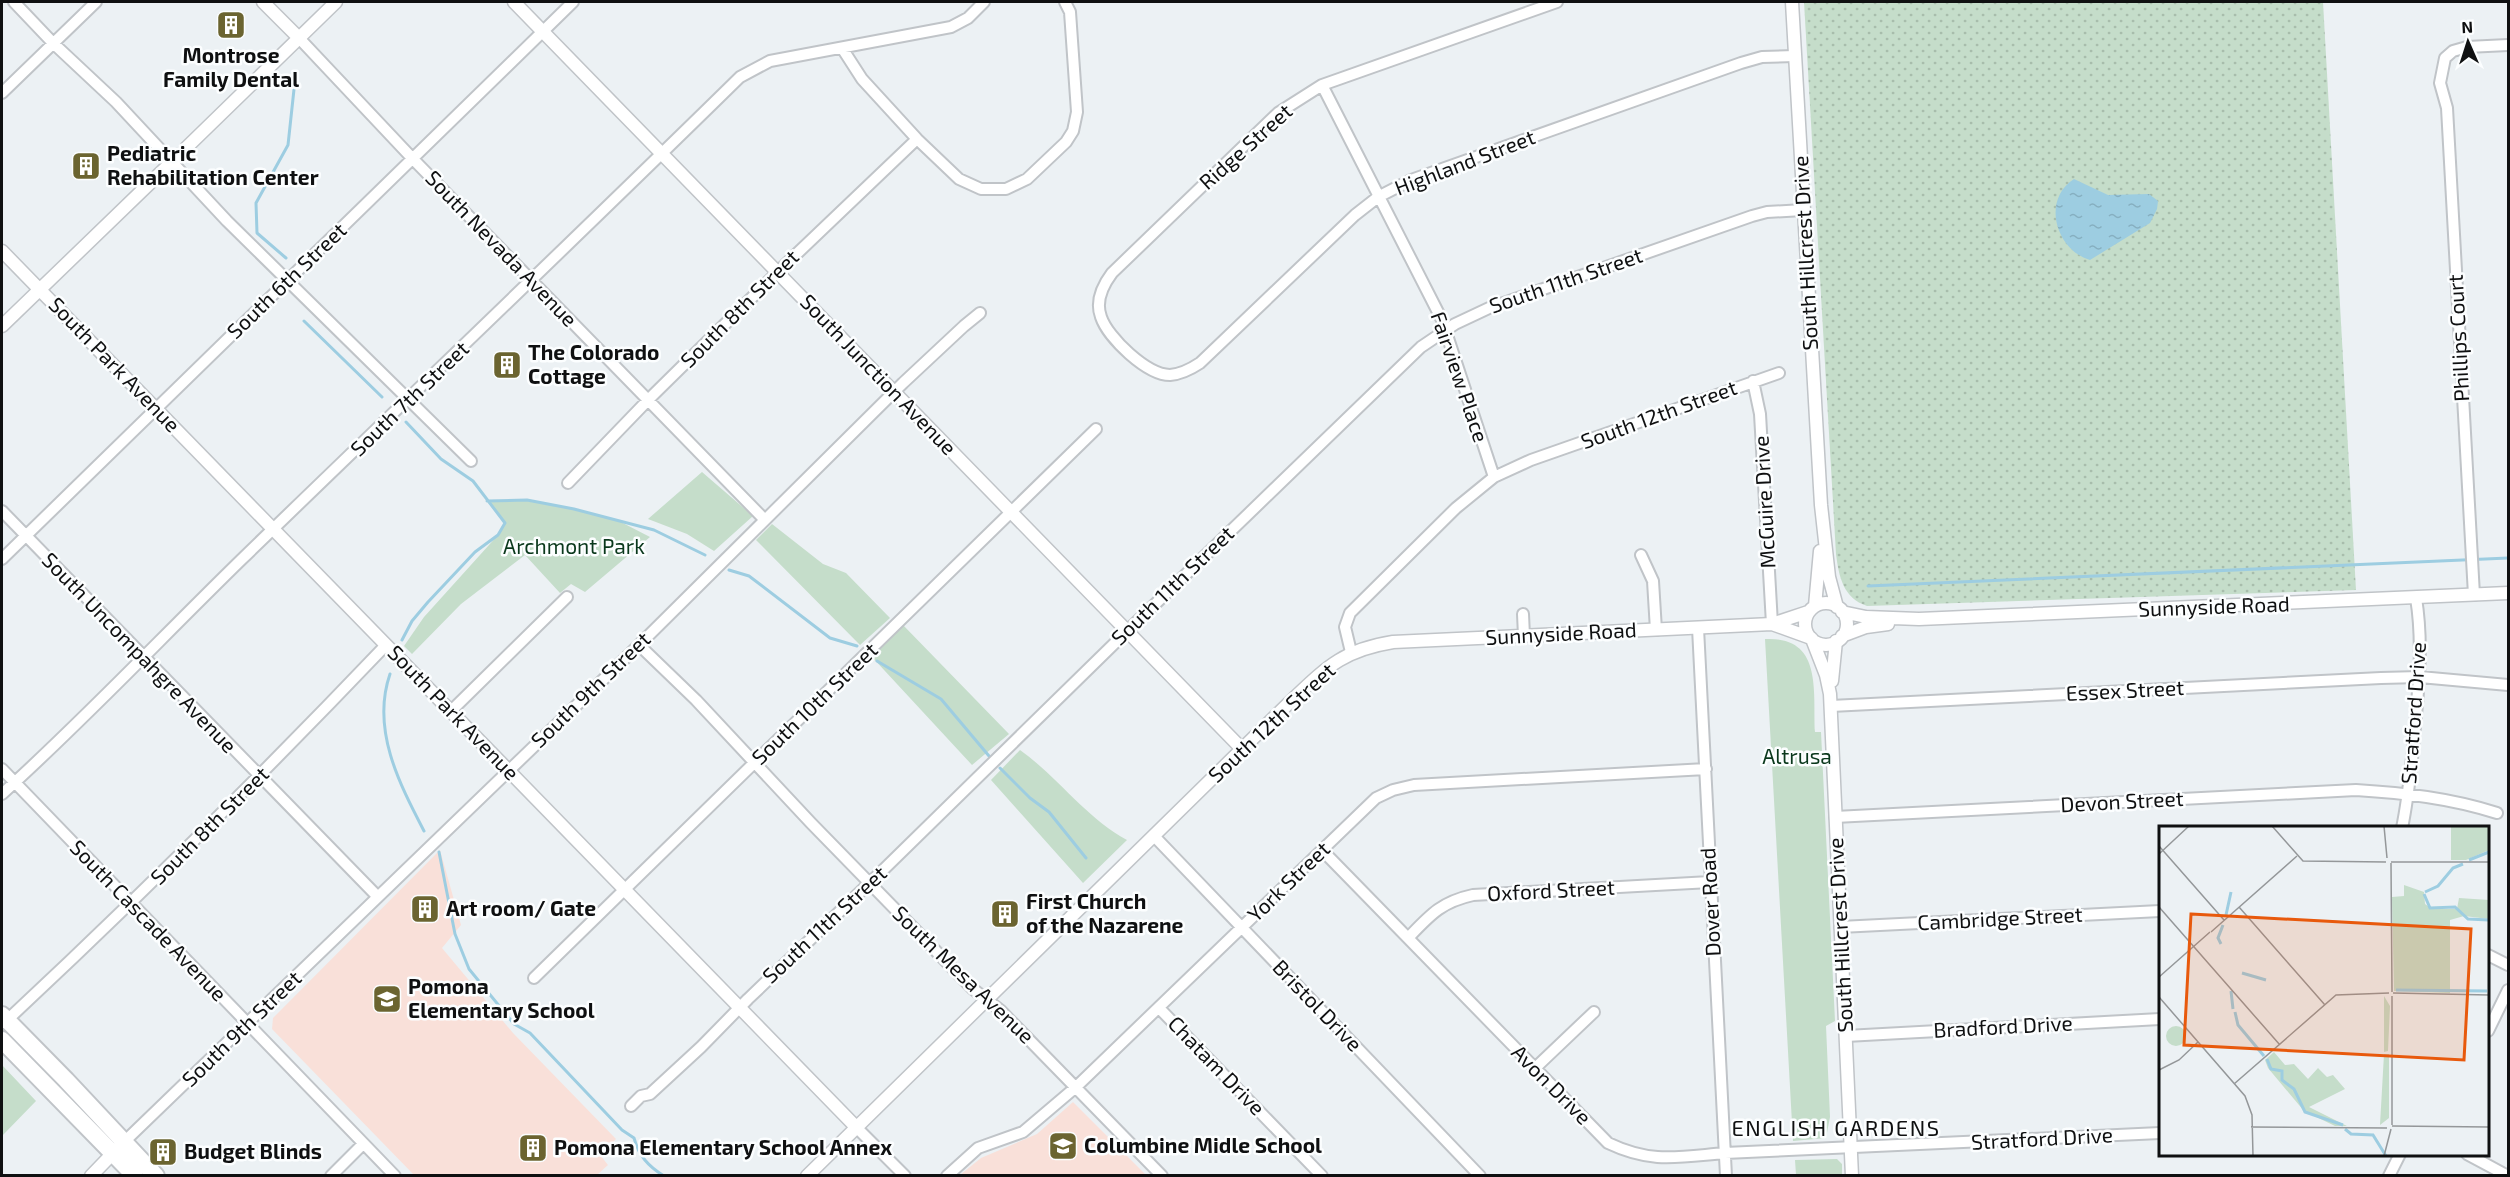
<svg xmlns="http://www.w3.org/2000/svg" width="2510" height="1177" font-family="'Exo 2',sans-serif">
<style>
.education{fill:#f9e0d9}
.grass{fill:url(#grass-dots)}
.park{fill:#c5ddca}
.water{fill:url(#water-ripples)}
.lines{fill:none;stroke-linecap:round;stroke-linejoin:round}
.stream{stroke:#9dcde1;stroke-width:3}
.minor-casing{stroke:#c0c4c8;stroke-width:14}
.tertiary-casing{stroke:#c0c4c8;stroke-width:15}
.trunk-casing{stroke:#c0c4c8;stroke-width:20}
.minor{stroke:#fff;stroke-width:10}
.tertiary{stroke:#fff;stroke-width:12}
.trunk{stroke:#fff;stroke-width:16}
.labels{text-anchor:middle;stroke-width:5;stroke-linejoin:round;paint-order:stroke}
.poi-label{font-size:21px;font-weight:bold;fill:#0f1011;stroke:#fcfeff;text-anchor:start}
.street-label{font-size:21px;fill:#0f1011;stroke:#fcfeff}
.park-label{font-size:21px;fill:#0a381c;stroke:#fcfeff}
.neighbourhood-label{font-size:22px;letter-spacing:1.5px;fill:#0f1011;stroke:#fcfeff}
.inset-river{fill:none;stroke:#9dcde1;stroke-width:3}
.inset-road{fill:none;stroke:#949799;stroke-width:1.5}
.view{fill:#e8590c;fill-opacity:0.15;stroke:#e8590c;stroke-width:3}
.inset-edge{fill:none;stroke:#0f1011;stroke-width:3}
</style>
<defs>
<pattern id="grass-dots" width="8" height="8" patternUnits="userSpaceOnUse" patternTransform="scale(1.5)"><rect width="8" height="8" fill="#c5ddca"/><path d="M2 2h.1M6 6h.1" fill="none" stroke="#a8bdac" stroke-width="1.8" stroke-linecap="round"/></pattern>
<pattern id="water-ripples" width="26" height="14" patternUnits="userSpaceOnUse" patternTransform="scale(1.5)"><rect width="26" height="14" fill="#9dcde1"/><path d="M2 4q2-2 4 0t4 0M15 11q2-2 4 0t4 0" fill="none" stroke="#86afc0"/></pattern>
</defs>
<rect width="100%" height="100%" fill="#ecf1f4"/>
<path class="education" d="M440,850L461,925L442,948L513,1033L616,1139L601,1156L608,1165L597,1175H414L272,1029L273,1018Z
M1073,1102L1146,1175H960L981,1158L1037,1134Z"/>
<path class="grass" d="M1804,2H2323L2356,590L1867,606C1843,598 1839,577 1836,554Z"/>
<path class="park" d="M702,472L753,516L714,551L687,534L648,519Z
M527,500L574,509L617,520L650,537L585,592L571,584L560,593L525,555L461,604L412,654L404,646L424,617L498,535L505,523L487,501Z
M772,524L823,564L846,573L890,618L860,645L756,540Z
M903,625L1009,734L972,765L872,657Z
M1765,639C1823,636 1813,691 1815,732H1821L1835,1021L1826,1026L1830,1117L1826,1138L1793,1141Z
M1020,750C1058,777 1086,818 1127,840L1083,883L991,780Z
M2,1065L36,1101L2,1136Z
M1837,1159L1842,1164V1175H1796L1795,1160Z"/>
<path class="water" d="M2074,179L2108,195L2149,194L2158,201L2157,209L2150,223L2090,260C2056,250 2041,200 2074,179Z"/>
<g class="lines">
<path class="stream" d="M286,258L257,233L256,203L288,145L295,80
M304,321L382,397
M487,501L527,500L574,509L654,530L705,555
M729,570L749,576L830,638L857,646
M1868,586L2508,558
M402,640L412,621L428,602L475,552L498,535L505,523L473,481L441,459L406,422
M877,661L941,699L989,756
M390,674C371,729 399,783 424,831
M1000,768L1030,798L1049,812L1086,858
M439,852L455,934L469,969L514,1024L530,1033L622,1130L634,1138C639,1156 648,1166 664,1176"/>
<g class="minor-casing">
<path id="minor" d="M14,2L53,43L116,102L227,221L471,461
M1557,2L1322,85L1278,113L1112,273C1103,285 1095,301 1101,317C1108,338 1147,375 1170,375C1182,374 1191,369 1200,363L1355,215L1378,197L1411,180L1741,63L1762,57L1795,56
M298,37L412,158L765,520
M842,48L862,79L917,139L959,179L981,189H1006L1027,179L1066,142L1073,131L1077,112L1070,12L1065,2
M1322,85L1442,320L1494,477
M2,93L96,2
M1753,381L1760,414L1772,624
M568,483L649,399L786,264L917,139
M2,511L378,897
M1641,555L1653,581L1656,630
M2,559L573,2
M2474,595L2447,108L2440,83L2445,58L2453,51L2467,47L2508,45
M1523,614L1524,636
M1698,628L1726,1176
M639,645L696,700L811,823L973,989L1000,1010L1162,1176
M1351,652L1345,627L1350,613L1456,508L1494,477L1531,460L1779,373
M1831,706L2381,678L2420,677L2508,685
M451,711L567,597
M2,769L395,1176
M2,794C85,719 162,637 242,559C408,398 575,239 740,77L770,61L951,27L968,18L984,2
M1835,817L2356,790C2404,793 2450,798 2497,813
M2402,828C2409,794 2412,761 2415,727C2419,684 2423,641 2416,598
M1154,836L1480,1176
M1322,850L1608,1143C1652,1164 1678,1157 1725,1153L2160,1133
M1840,927L2160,911
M1408,938C1430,915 1441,902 1473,895L1710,882
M2488,955L2508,965
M534,978L1096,429
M1160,1009L1322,1176
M4,1023C135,901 262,775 386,645
M2488,1031L2508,990
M1846,1036L2160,1019
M1534,1069L1594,1012
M631,1106L641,1096L650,1094L701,1047L748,999L879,874L1119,639L1421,347L1455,324L1489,308L1752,216L1767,212L1803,210
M857,1128L905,1176
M124,1142L639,645L903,383L964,326L980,313
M2467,1154L2508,1176
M331,1176L363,1144
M947,1176L978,1148L1023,1132L1076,1087L1376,798L1393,790L1414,785L1706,769
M2389,1176L2400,1154"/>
</g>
<g class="tertiary-casing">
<path id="tertiary" d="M263,2L298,37
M514,2L1242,749
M1792,2L1821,505L1829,577L1837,607
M186,148L336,2
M2,251L857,1128
M2,326L179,155
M1805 624a21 21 0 1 1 42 0a21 21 0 1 1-42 0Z
M1815,606L1820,551
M1842,612L1866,617L1919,619L2508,593
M1772,624L1811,638
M1842,636L1866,627L1888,624
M1812,639L1826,675L1830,694L1852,1176
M1832,681L1836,641
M91,1176L118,1148
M807,1176L1292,700C1327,667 1343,650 1393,642L1772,624L1808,612"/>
</g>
<g class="trunk-casing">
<path id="trunk" d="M2,1015L66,1080L156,1176
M2,1040L135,1176"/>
</g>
<use href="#minor" class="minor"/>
<use href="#tertiary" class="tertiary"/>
<use href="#trunk" class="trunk"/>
</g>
<defs>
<g id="building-square" transform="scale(1.5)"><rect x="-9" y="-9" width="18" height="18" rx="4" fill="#6b6430" stroke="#fcfeff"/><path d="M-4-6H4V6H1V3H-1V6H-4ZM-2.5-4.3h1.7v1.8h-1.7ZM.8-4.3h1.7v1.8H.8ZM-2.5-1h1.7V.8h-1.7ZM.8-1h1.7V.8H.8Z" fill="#fff"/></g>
<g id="school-square" transform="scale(1.5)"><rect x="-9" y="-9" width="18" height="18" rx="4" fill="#6b6430" stroke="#fcfeff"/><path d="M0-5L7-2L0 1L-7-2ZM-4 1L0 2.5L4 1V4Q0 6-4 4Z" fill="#fff"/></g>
</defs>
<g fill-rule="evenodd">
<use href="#building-square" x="231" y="25"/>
<use href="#building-square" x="86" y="166"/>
<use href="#building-square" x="507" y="365"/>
<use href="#building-square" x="425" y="909"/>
<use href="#building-square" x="1005" y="914"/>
<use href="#school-square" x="387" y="999"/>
<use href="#school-square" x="1063" y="1146"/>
<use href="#building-square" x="533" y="1148"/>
<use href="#building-square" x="163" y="1152"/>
</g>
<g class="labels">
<g class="poi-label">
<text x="231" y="63" text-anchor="middle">Montrose<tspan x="231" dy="24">Family Dental</tspan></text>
<text x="107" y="161">Pediatric<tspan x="107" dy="24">Rehabilitation Center</tspan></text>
<text x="528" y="360">The Colorado<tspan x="528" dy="24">Cottage</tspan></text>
<text x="1026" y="909">First Church<tspan x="1026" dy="24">of the Nazarene</tspan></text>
<text x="446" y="916">Art room/ Gate</text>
<text x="408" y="994">Pomona<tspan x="408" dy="24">Elementary School</tspan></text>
<text x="1084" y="1153">Columbine Midle School</text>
<text x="554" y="1155">Pomona Elementary School Annex</text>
<text x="184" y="1159">Budget Blinds</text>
</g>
<g class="street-label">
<text transform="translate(1246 147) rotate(-42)" y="7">Ridge Street</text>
<text transform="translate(1465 163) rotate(-21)" y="7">Highland Street</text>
<text transform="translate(501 249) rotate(46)" y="7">South Nevada Avenue</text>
<text transform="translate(1806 253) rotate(-93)" y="7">South Hillcrest Drive</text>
<text transform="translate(287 281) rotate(-44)" y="7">South 6th Street</text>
<text transform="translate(1566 281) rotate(-19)" y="7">South 11th Street</text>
<text transform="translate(740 309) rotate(-45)" y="7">South 8th Street</text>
<text transform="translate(2459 338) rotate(-93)" y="7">Phillips Court</text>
<text transform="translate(114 365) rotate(46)" y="7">South Park Avenue</text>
<text transform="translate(878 375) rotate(46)" y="7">South Junction Avenue</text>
<text transform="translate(1459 377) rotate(71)" y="7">Fairview Place</text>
<text transform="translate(410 399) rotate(-44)" y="7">South 7th Street</text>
<text transform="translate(1659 415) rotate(-20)" y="7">South 12th Street</text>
<text transform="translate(1765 502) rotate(-93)" y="7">McGuire Drive</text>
<text transform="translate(1173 586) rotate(-44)" y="7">South 11th Street</text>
<text transform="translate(2214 607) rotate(-2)" y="7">Sunnyside Road</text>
<text transform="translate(1561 634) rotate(-3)" y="7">Sunnyside Road</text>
<text transform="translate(139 653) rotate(46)" y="7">South Uncompahgre Avenue</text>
<text transform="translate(591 690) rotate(-44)" y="7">South 9th Street</text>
<text transform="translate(2125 691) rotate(-3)" y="7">Essex Street</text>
<text transform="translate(815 704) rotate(-44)" y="7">South 10th Street</text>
<text transform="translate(453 713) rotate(46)" y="7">South Park Avenue</text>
<text transform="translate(2414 713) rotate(-86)" y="7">Stratford Drive</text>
<text transform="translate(1272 723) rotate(-43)" y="7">South 12th Street</text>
<text transform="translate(2122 802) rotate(-3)" y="7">Devon Street</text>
<text transform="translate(210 826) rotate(-45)" y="7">South 8th Street</text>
<text transform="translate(1289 882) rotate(-44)" y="7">York Street</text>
<text transform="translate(1551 891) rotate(-3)" y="7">Oxford Street</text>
<text transform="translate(1711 902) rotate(-93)" y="7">Dover Road</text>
<text transform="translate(2000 919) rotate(-3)" y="7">Cambridge Street</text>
<text transform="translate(148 921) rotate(46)" y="7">South Cascade Avenue</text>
<text transform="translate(825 925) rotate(-43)" y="7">South 11th Street</text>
<text transform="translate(1841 935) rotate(-93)" y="7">South Hillcrest Drive</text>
<text transform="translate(963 975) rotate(44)" y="7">South Mesa Avenue</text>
<text transform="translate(1317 1006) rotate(46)" y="7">Bristol Drive</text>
<text transform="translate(2003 1027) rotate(-3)" y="7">Bradford Drive</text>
<text transform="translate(242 1029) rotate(-44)" y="7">South 9th Street</text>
<text transform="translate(1216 1066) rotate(46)" y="7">Chatam Drive</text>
<text transform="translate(1551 1085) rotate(45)" y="7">Avon Drive</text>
<text transform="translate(2042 1139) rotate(-3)" y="7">Stratford Drive</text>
</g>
<g class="park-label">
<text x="574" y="554">Archmont Park</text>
<text x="1797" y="764">Altrusa</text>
</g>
<g class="neighbourhood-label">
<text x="1836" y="1136">ENGLISH GARDENS</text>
</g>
</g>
<g transform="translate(2159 826)">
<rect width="330" height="330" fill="#ecf1f4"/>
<path d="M245,59L265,66L266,78L273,83H298L300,72L330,74V93L305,90L291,94V167L235,165L233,71L245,70Z" fill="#c5ddca"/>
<path d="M292,0H330V24L307,34H292Z" fill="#c5ddca"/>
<path d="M225,170L231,180L229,225L225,226ZM7 210a10 10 0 1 1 20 0a10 10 0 1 1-20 0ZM115,226L126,239L135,238L149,253L159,242L168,251L174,249L186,263L150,281L188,300H176L145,285L109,242L106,234ZM225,228H230V292L221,299Z" fill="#c5ddca"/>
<path class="inset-river" d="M310,34L330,26M266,66L279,60L294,42L304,38M265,68L271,82L296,81L309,93L330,94M67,89L72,66M62,118L59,112L64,99M83,147L107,154M237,164L328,165M72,165L74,183M76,186L79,199L105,230M108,233L112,243L123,245V254L135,263L146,286L184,299M186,303L192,308L214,309L227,330"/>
<path class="inset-road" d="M113,0L144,35L227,36M225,0L228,32M0,20L65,94M0,28L30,0M232,36H330M232,37L233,166M0,81L121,219M80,81L166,179M52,106L138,30M0,151L51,106M234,167L330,169M0,171L86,270L93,289L94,330M0,244L20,234L39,216M75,258L177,169L230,167M233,299V170M233,300L330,301M92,301L228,302M225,330L232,303"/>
<path class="view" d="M32,88L312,103L305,234L25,219Z"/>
<rect width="330" height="330" class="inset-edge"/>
</g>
<rect width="2510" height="1177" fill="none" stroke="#0f1011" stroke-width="6"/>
<g transform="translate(2468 42) rotate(357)" stroke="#fcfeff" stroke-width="4.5" paint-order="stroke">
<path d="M0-4.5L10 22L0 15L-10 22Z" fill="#0f1011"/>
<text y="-9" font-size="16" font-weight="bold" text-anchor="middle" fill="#0f1011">N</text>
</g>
</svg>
